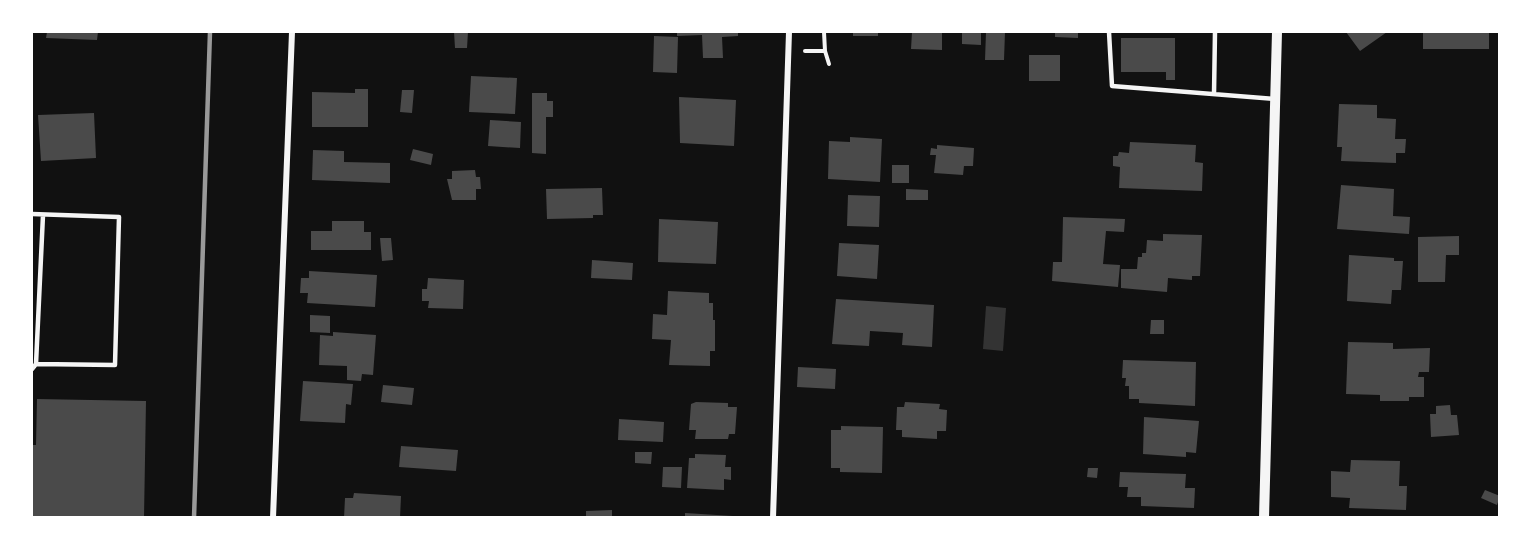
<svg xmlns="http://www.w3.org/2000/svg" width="1531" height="549" font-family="'Work Sans',sans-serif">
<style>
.water{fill:#333}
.building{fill:#4a4a4a}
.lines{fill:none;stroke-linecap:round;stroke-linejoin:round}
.path{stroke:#f5f5f5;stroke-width:4}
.service{stroke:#f5f5f5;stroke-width:4.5}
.minor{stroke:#f5f5f5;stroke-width:6}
.tertiary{stroke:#f5f5f5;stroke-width:10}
.rail{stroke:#9a9a9a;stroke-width:4.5}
</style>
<rect width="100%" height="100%" fill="#111"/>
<path class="water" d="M986,306L1006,308L1003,351L983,349Z"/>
<path class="building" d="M47,32H98L97,40L46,38Z
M454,32H468L467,48H455Z
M677,32H738V36L722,37L723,58H703L702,35L677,36Z
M853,32H878V36H853Z
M912,32H942V50L911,49Z
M962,32H981V45L962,44Z
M986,32H1005L1004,60H985Z
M1055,32H1078V38L1055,37Z
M1346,32H1387L1360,51Z
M1423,32H1489V49H1423Z
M654,36L678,37L677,73L653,72Z
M1121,38H1175V80H1166V72H1121Z
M1029,55H1060V81H1029Z
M471,76L517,78L515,114L469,112Z
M355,89H368V127H312V92L355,93Z
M402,90H414L412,113L400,112Z
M532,93H547V101H553V117H546V154L532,153Z
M679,97L736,100L734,146L680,143Z
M1339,104L1377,105V118L1396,119L1395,139H1406L1405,153H1396V163L1341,161L1342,147H1337Z
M94,113L96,158L41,161L38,115Z
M490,120L521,122L520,148L488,146Z
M850,137L882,139L880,182L828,179L829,141L850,142Z
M1130,142L1196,145L1195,162L1203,163L1202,191L1119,188L1120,167L1113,166V156H1118L1119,152L1129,153Z
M937,145L974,148L973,166H964L963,175L934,173L936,155H930L931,148L937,149Z
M413,149L433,154L431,165L410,160Z
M313,150L344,151V162L390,163V183L312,180Z
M892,165H909V183H892Z
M475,170L476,177H480L481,189H476V200H452L447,179H452V171Z
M1341,185L1394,189L1393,216L1410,217L1409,234L1337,229Z
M602,188L603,215H593V218L547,219L546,189Z
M906,189L928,190V200H906Z
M848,195L880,196L879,227L847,226Z
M1063,217L1125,219L1124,232L1106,231L1103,264L1120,265L1118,287L1052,281L1053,262H1062Z
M659,219L718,222L716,264L658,262Z
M332,221H364V232H371V250H311V231H332Z
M1163,234L1202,235L1200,276H1192V280L1168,278L1167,292L1121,288V269H1137L1138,257H1142V253H1146L1147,240L1163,241Z
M1459,236V255H1446L1445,282H1418V237Z
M380,238H391L393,260L382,261Z
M839,243L879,245L877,279L837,276Z
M1349,255L1394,258V261H1403L1401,290H1392L1391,304L1347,301Z
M592,260L633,263L632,280L591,278Z
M309,271L377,275L375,307L307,303L308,293H300L301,278H309Z
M428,278L464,280L463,309L428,308L429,301H422V289H427Z
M668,291L709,293V303H713V320H715V351H710V366L669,365L671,340L652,339L653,314L667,315Z
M836,299L934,305L932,347L902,345L903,333L870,331L869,346L832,344Z
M310,315L330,316V333L310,332Z
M1151,320H1164V334H1150Z
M333,332L376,335L373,375L362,374L361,381L347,380V366L319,365L320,335L333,336Z
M1348,342L1393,343V349L1430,348L1429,372H1419L1418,377H1424V397H1409V401H1380V395L1346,394Z
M1123,360L1196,362L1195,406L1139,403V399H1129V386H1125L1126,378H1122Z
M798,367L836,369L835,389L797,387Z
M303,381L353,384L351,405L346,404L345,423L300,421Z
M383,385L414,388L412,405L381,402Z
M37,399L146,401L144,518H32V445H36Z
M696,402L728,403V407H737L735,434H729L728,439H695L696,430H689L691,404Z
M905,402L940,404L939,409L947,410L946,431H937V439L902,437V430H896L897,407H904Z
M1450,405L1451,415H1457L1459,435L1431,437L1430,414H1436V406Z
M1144,417L1199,421L1196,453L1186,452V457L1143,454Z
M619,419L664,422L663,442L618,440Z
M841,426L883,427L882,473L840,472V468H831V430H841Z
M401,446L458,450L456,471L399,467Z
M635,452H652L651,464L635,463Z
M695,454L726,455L725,467H731V480L724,479V490L687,488L689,458H695Z
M1351,460L1400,461L1399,486H1407L1406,510L1349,508L1350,498L1331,497V471L1350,472Z
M663,467H682L681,488L662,487Z
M1088,468H1098L1097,478L1087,477Z
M1120,472L1186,474L1185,488H1195L1194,508L1141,506V497H1127L1128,487H1119Z
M1485,490L1500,496L1497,505L1481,498Z
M354,493L401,496L400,518H344L345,498H353Z
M612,510V518H586V511Z
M685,513L733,516V518H685Z"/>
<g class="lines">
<path class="path" d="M805,51H825L824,32
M825,51L829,64"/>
<path class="service" d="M1109,32L1112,86L1275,99
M1214,94L1215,32
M32,214L119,217L115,365L36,364
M32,369L36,364L43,215"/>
<path class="minor" d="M273,518L292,32
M773,518L789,32"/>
<path class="tertiary" d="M1264,518L1277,32"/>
<path class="rail" d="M194,518L210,32"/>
</g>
<rect width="1531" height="549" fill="none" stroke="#ffffff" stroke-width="66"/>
</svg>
